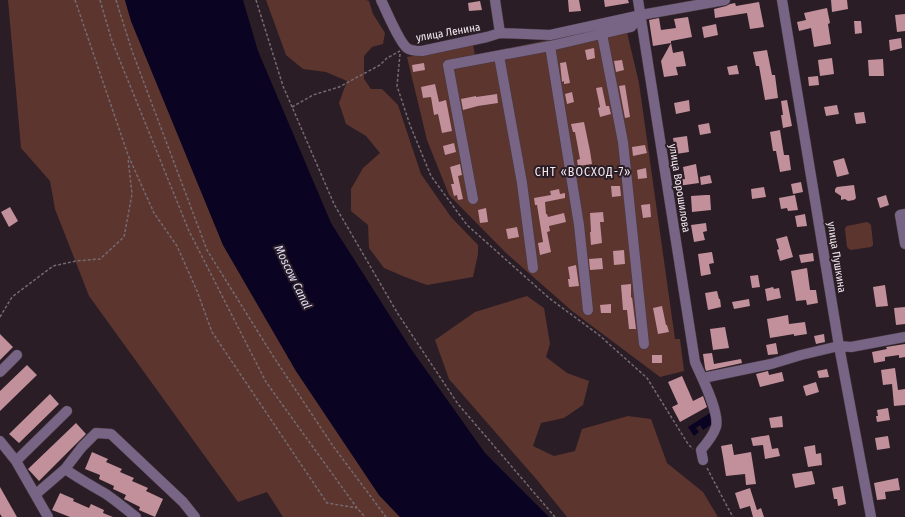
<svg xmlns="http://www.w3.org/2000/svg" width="905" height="517" font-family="'Fira Sans Condensed',sans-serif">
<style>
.green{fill:#5c352e}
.water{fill:#0a0422}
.building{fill:#c1909a}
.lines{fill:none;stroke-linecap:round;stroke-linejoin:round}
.minor-casing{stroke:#463a42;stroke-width:11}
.path{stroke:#766a72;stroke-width:1.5;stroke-dasharray:3 2;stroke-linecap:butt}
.minor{stroke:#786484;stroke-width:10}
.labels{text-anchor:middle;stroke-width:4;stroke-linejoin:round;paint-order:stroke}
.street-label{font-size:11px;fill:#f4eaf0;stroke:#2a1d26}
.neighbourhood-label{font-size:12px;letter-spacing:1px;fill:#f4eaf0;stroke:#2a1d26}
.water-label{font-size:12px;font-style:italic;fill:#e1e1fc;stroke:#2a1d26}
</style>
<rect width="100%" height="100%" fill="#2a1d26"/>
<path class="green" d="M8,0H125L131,21L223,245L296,371L379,495L400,517H283L267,492L238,502L89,296L55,209L50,181L21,148Z
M266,0H366L369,1L373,14L385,33L383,44L372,47L364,56V79L371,89H382L398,105L421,174L451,217L478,245V254L473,277L427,285L405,277L384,268L369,248L368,225L351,211V189L363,168L380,153L366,136L346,124L339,103L347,81L326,72L303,69L286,55Z
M625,24L639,83L675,339H680L684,371L660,377L572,311L506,253L449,195L427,140L407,57L473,45L475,55Z
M867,222L869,223L871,225L873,243V245L871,247L851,250L849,249L847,247L845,230V228L847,226Z
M527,296L544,308L550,344L546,357L567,373L589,381L583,405L564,418L541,423L533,446L554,456L575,451L582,429L628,416L651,419L667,463L703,492L718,517H567L537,480L449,379L435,340L475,312Z"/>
<path class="water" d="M125,0H243L258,51L331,223L411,349L485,453L549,517H400L379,495L296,371L223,245L131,21Z
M710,413L712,420V424L703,430L700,425L696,428L699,432L694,436L688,427Z"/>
<path class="building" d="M568,0H579L581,11L569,12Z
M604,0H628L629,3L605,7Z
M831,0H847L848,9L832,12Z
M480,1L482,10L469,11L468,3Z
M759,2L764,27L750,29L747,13L715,18L714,9L726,6L730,4L735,3L736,6Z
M827,8L830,23L828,24L831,44L814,47L811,28L799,31L797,22L806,20L804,13Z
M905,14V31L897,32L895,15Z
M688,17L692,37L671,41V43L653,46L649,20L659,18L661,30L676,28L674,19Z
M854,21H861L862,33L855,34Z
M716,24L718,35L704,38L702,27Z
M901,38L902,48L890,51L889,40Z
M671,43L673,53L683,51L686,66L676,67L678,75L664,77L661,61Z
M594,48L595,58L587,60L585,50Z
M767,50L772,75H775L778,98L765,100L759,66H756L753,52Z
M832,58L834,74L820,76L818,60Z
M883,59L884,76H869L868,60Z
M622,60L624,70L616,72L614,61Z
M566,62L570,83L564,84V81L562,82L560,63Z
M424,63L425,70L413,72L412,65Z
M737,65L739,74L729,75L727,67Z
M818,76L819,85L809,86L808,77Z
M435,84L439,102L446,100L452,131L442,133L438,114L434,115L431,97L423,98L421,87Z
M625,85L630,117L625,118L619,86Z
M602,87L606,106H609L611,114L600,117L598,108L600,107L596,88Z
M572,92L574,102L567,104L565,94Z
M497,94L498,103L478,106L463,110L461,99L476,96V97Z
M689,100L690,111L676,114L674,103Z
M787,100L792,126L783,128L781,115H783L781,101Z
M837,105L839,114L826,116L824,107Z
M864,112L866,123L856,124L854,113Z
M584,122L590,151L592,164L578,166L577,160L580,159L575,132H573L571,124Z
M709,123L711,133L700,135L698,125Z
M780,130L784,155H789L791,170L780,172L776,151H773L770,132Z
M687,136L689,152L676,154L673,138Z
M454,143L456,152L445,155L443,146Z
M645,145L647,153L633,156L632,147Z
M844,158L849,174L837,177L833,161Z
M460,164L462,175L458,176L463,199L458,200L457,195L454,196L451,184H454L450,167Z
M696,164L699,183L678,186L677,180L685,179L683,167Z
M646,168L647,178L638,179L637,170Z
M710,175L712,183L701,185L700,177Z
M801,182L803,192L793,194L791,184Z
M854,185L856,198L854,200L848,201L845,199L841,200V196L835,192V189L837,187Z
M611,186H620L621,196L612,197Z
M764,187L766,197L752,199L751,189Z
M559,189L560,194L565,193V198L545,202L546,214H547L548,217L564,213L566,222L549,226L550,231L547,232L551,252L540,255L538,243L543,242L537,205H535L534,198L551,195L550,191Z
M706,195H710L711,210L692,212L691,196Z
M795,195L798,210L788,211L787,208L781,209L779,198Z
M886,195L889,205L880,208L877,198Z
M650,204L651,217L643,218L641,205Z
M10,207L18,221L9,227L1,212Z
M486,208L488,222L480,223L478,210Z
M603,212L604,222H600L602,243L591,245L590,232H591L590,213Z
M805,214L807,226L797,227L795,216Z
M706,223L707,231L703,232L705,240L694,242L691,225Z
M517,227L519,237L508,239L506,229Z
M787,236L793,257L780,261L777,250L779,249L776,239Z
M624,250L625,264L614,265L613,251Z
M712,252L714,263L709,264L711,274L701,276L698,254Z
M813,253L814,261L801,263L799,255Z
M602,258L603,269L590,270L589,259Z
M576,265L579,286L569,287L568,279H570L568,267Z
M807,268L810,290H816L818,303L807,305L806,300L796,301L791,271Z
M758,275L760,287L752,288L750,276Z
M631,284V298L632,297L636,329H629L627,310H623L621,285Z
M885,285L888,306L876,307L873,287Z
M773,287L774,289L779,288L781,298L767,301L765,289Z
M717,291L719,299H720L721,307L708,310L705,293Z
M749,299L750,306L734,309L732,302Z
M611,304V313H601L600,305Z
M662,306L666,325H667L669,332L658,334L653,308Z
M905,307V324L896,325L894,308Z
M788,315L789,324L805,322L807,334L794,336V334L770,338L767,319Z
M725,327L729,348L713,350L710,329Z
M0,334L13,347L0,360Z
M824,334L825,342L816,344L814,336Z
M776,343L778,354L768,355L766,345Z
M905,344V357L899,358V355L885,357V361L874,363L872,352L887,349L886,347Z
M712,353L714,364L741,359L742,363L706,371L705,368L703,354Z
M652,355H662V363H652Z
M27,365L37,375L0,411V391Z
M895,368L898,390L905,389V405L894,406L892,384L883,385L881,370Z
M827,369L829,377L819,378L817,371Z
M768,371L769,375L782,372L784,381L760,387L756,374Z
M682,376L693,401L703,396L707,407L680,422L672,407L678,404L668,382Z
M816,382L819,392L806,396L803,386Z
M50,394L59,404L19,443L9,434Z
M888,408L890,420L877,422L876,416H878L877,410Z
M782,416L783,427L771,428L769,418Z
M76,423L86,434L39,481L28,469Z
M769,435L772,449L778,448L780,456L765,459L763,445L753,446L751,438Z
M888,436L890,448L877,450L875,438Z
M732,444L734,455L751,452L756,484L746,485L745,474L726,476L723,457L721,446Z
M815,445L816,454L821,453L822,465L808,467L804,447Z
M92,452L108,459L106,462L122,469L120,472L134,478L132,481L148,488L146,491L163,499L155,517L139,510L140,507L124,499L126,495L113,489L114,486L99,479L100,475L85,469Z
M812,471L815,484L795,488L792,474Z
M898,478L900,490L885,492L886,499L877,500L874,483Z
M843,486L846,504L838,506L837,499H834L832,488Z
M0,487L17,517H2L0,514Z
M750,488L757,510L761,508L764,517H753L750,506L740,509L735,493Z
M60,493L74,499L73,501L89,508L91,504L104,510L103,513L113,517H70L52,510Z"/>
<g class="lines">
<g class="minor-casing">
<path id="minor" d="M381,0C386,10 399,42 407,48C411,51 417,51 422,51L487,37L500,33L550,35L641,15L725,0
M495,0L500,33
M638,0L695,362C701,376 720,412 716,427C713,436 707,443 701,450L703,460
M782,0L839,346L871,517
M602,34L623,142L644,344
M550,46L579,225L588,310
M499,56L522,183L533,268
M473,199L448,65L550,46L631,27L641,15
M905,214L900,215L905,244
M0,372L17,355
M703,378L771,364L801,355L839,346L851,347L905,337
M0,441L16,461L48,517
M16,461L67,411
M65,469C78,478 92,486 106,494C116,501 126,509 136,517
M36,494L65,469L82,447L96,433L111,434L183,502L195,517"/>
</g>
<path class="path" d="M75,0L128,155L154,213L177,246L197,291L212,332L327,503L357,508
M100,0L112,41L189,231L266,382L357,508L365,517
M116,0L132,51L207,250L273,356L333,446L386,517
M256,0L283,86L334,204L398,314L458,404L555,517
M400,54L397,86L410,125L431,176L467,225L549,298L599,335L647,378L688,444L693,449
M292,107L313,95L339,87L380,65L387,58L400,51
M0,317L12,297L53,266L76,261L100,259L124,237L132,194L128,158
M707,468L728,508L733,517"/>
<use href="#minor" class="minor"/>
</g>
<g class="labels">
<g class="street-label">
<text transform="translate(448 32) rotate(-10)" y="4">улица Ленина</text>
<text transform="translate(680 188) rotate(81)" y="4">улица Ворошилова</text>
<text transform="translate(837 257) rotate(81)" y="4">улица Пушкина</text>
</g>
<g class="neighbourhood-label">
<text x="583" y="176">СНТ «ВОСХОД-7»</text>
</g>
<g class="water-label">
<text transform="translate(293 277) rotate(64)" y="4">Moscow Canal</text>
</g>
</g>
</svg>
